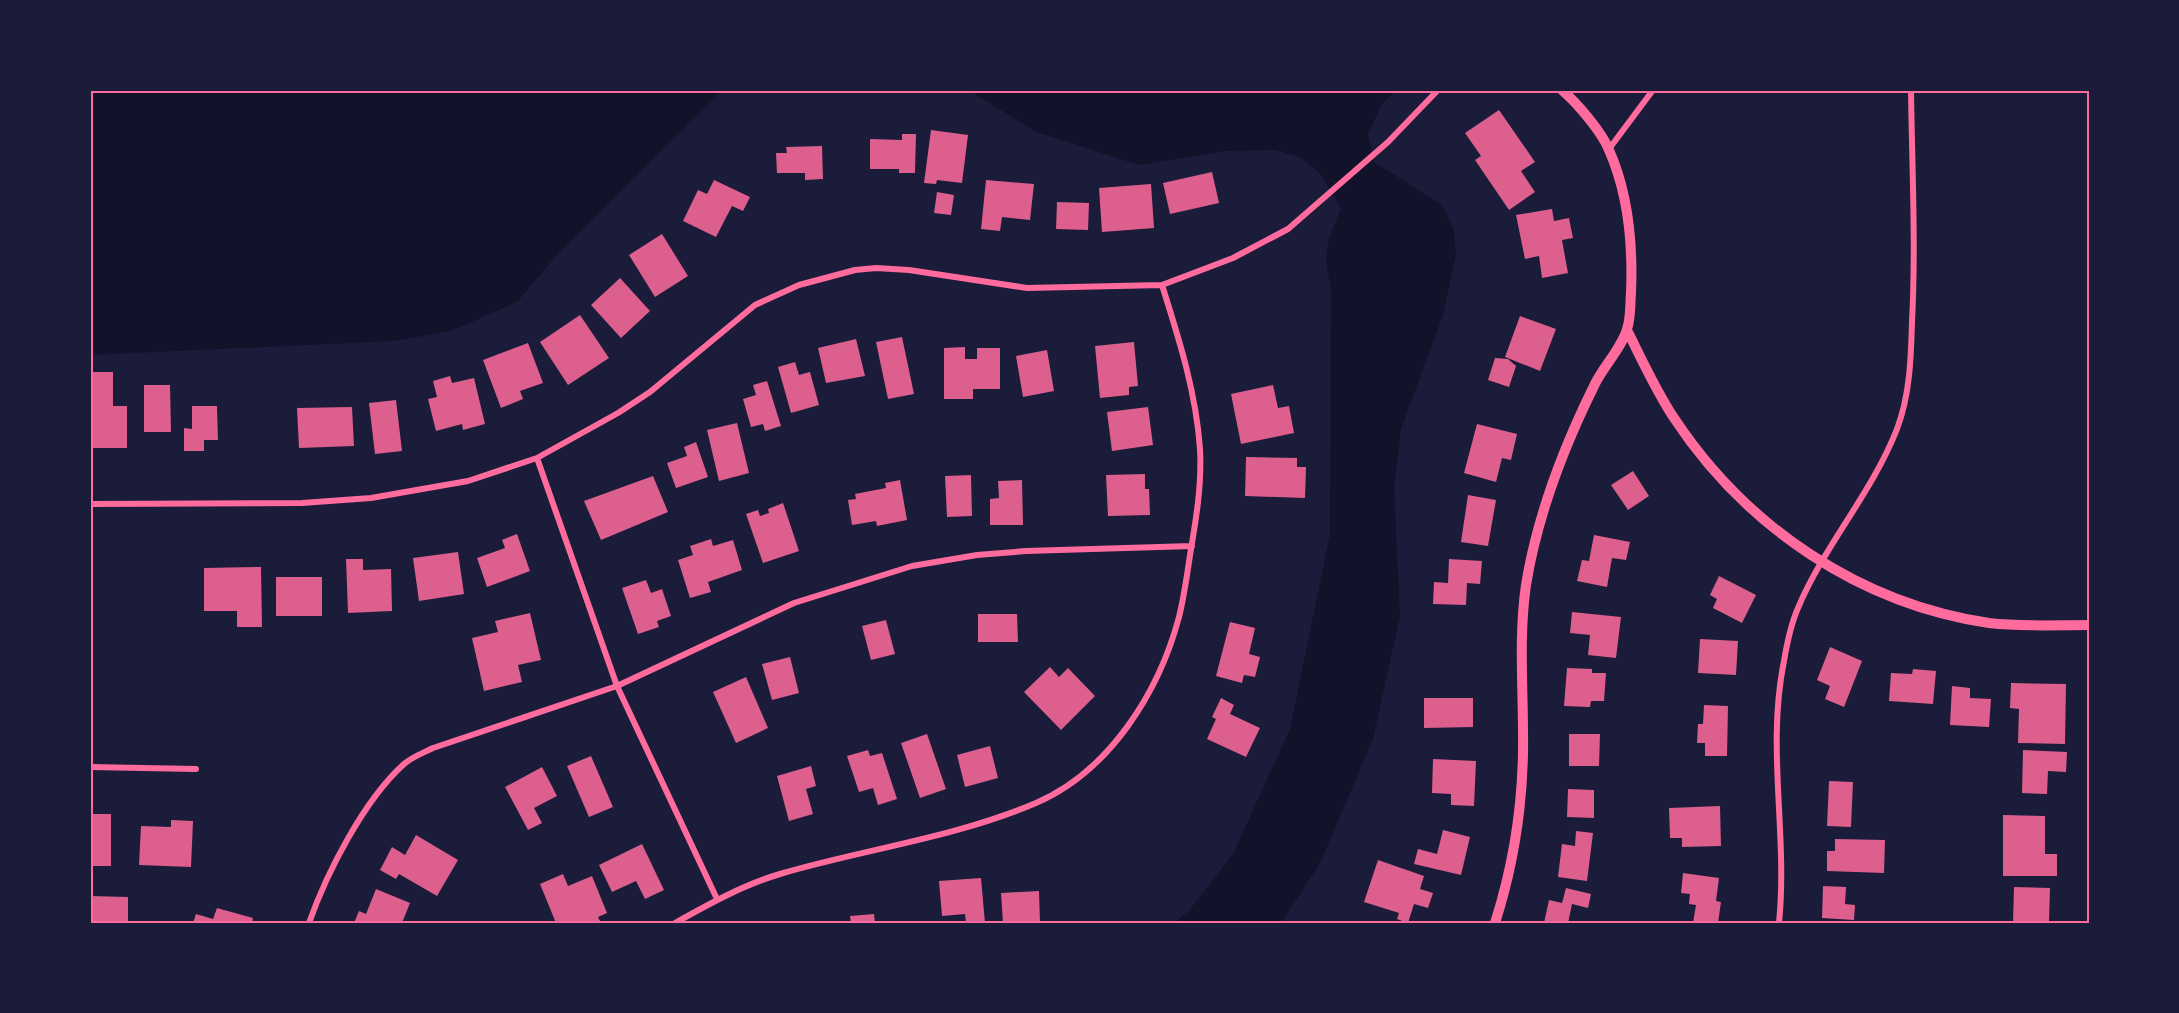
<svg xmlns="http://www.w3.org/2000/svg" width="2179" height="1013" font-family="Mulish,sans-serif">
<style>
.water{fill:#12122b}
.building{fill:#dd5f8e}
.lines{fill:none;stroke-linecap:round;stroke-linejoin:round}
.minor{stroke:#ff6b9d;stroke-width:6}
.tertiary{stroke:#ff6b9d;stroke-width:10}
.neatline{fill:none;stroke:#ff6b9d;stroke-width:2}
</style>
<rect width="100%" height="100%" fill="#1b1b3a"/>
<path class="water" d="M90,90H723L556,256L517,302L451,331L394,341L90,355Z
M968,90H1396L1382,104L1368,134L1374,162L1442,205L1454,230L1456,254L1443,315L1401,429L1394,488L1400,616L1373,739L1320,863L1281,923H1174L1189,911L1234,852L1290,729L1330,534L1331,286C1321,252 1329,239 1341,208L1320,173L1299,157L1275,150L1226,151L1139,165L1037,132Z"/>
<path class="building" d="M1499,110L1535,162L1521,171L1535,192L1509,210L1475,160L1481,156L1465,133Z
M931,130L968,135L962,183L937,180L936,184L924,183Z
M902,134H916L915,173H899V169H870V139L902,140Z
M822,146L823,179L805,180V173H777L776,153H787L786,147Z
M1212,172L1219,203L1170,214L1163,183Z
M714,180L750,197L743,211L732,206L716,237L683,221L698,190L707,194Z
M986,180L1034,184L1030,220L1002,217L1000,231L981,229Z
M1151,184L1154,228L1102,232L1099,188Z
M937,192L954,195L951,215L934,213Z
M1057,202L1089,203L1088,230L1056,229Z
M1552,209L1554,221L1569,218L1573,238L1562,240L1568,273L1542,278L1539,256L1525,259L1516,215Z
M662,234L688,276L655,297L629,255Z
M620,278L650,311L621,338L591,305Z
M580,315L609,358L568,385L540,342Z
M1520,316L1556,329L1540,371L1505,357Z
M902,337L914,394L888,399L876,342Z
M856,339L865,376L826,383L818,348Z
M1134,342L1138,386L1129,387V395L1100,398L1095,346Z
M528,343L543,383L520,391L523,399L501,408L483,360Z
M965,347V359H977V348H1000V389H973V399H944V348Z
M1047,350L1054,391L1023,397L1016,356Z
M1495,358L1508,359L1516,366L1509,387L1488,380Z
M795,362L799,375L810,372L819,405L791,413L778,367Z
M90,372H113V406H127V448H90Z
M450,376L452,383L474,378L485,424L463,430L462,424L436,431L428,399L437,397L433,381Z
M767,381L781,426L765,431L763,424L751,427L743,399L756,395L753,385Z
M144,385H170L171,432H144Z
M1273,385L1278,408L1289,406L1294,433L1241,444L1231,394Z
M396,400L402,451L375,454L369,403Z
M192,406H217L218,440H204V451H184V428L192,429Z
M352,407L354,446L299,448L297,408Z
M1148,407L1153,445L1112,451L1107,412Z
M737,423L749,473L719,481L707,430Z
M1477,424L1517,434L1511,460L1502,458L1496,482L1464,473Z
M696,442L708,477L676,488L667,463L687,456L684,447Z
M1246,457L1297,458V467H1306L1305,498L1245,496Z
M1633,471L1649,496L1628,510L1611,485Z
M1145,474V489H1149L1150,515L1108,516L1106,475Z
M971,475L972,516L947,517L945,476Z
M653,476L668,512L601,540L584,501Z
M900,480L907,520L877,526L876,521L852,525L848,500L856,499L855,494L886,488L885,483Z
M1022,480L1023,525H990V499L999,498L998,481Z
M1468,495L1496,500L1488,546L1461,542Z
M783,503L799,551L763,563L746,514L758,510L760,516L769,513L768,509Z
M517,534L530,571L487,587L477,558L505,548L502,540Z
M1594,535L1630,542L1626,560L1612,558L1607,587L1577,581L1582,560L1589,561Z
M711,539L713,546L733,540L742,570L708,582L711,592L690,598L678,560L693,555L690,546Z
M458,552L464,594L419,601L413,558Z
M346,559H363V570L391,569L392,611L348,613Z
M1449,559L1482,561L1480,584L1467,583L1466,605L1433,604L1434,582L1448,583Z
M261,567L262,627H237V611H204V568Z
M1719,576L1756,595L1742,623L1713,608L1717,599L1710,595Z
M276,577H322V616H276Z
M646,580L651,593L662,589L671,616L657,621L659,627L638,634L622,588Z
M1572,612L1621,617L1616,658L1588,655L1590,635L1570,633Z
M530,613L541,660L518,665L522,682L484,691L472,638L498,632L495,621Z
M978,614H1017L1018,642H978Z
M886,620L895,654L871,660L862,626Z
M1230,622L1255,628L1249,654L1260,657L1255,677L1244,675L1242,683L1216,676Z
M1700,639L1738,641L1736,675L1698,673Z
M1830,647L1862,661L1844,707L1825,699L1830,686L1817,680Z
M790,657L799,693L772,700L762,664Z
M1050,667L1059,677L1068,668L1095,696L1061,730L1024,692Z
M1567,668L1592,669V673H1606L1604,701H1591L1590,707L1564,706Z
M1913,669L1936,671L1933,704L1889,701L1891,673L1912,674Z
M746,677L768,728L736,743L713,692Z
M2011,683L2066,684L2065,744L2018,743L2019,709L2010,708Z
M1952,686L1970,688V698L1991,699L1989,727L1950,725Z
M1221,698L1234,705L1230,714L1260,728L1246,757L1207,739L1216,719L1212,717Z
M1424,698H1473V727L1424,728Z
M1704,705L1728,706L1727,756H1705V743H1697L1698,724H1703Z
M927,734L946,789L920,798L901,743Z
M1569,734H1600L1599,766H1569Z
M990,746L998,778L965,787L957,755Z
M868,750L870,756L882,753L897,799L878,805L873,788L859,792L847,756Z
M2023,750L2067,752L2066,772L2048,771L2047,794L2022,793Z
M591,756L613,807L589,817L567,766Z
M1433,759L1476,761L1474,806L1451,805V794L1432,793Z
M811,766L816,786L806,789L813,814L789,821L777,776Z
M542,767L557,796L534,808L542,823L528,830L505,787Z
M1829,781L1853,782L1851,827L1827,826Z
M1568,789L1594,790V818L1567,817Z
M1720,806L1721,846L1682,847V838H1670L1669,808Z
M90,814H111V866H90Z
M2003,815L2045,816V854H2057V876H2003Z
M171,820L193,821L191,867L139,865L141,826L171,827Z
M1443,830L1470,837L1461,875L1414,864L1418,849L1437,854Z
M1576,831L1593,833L1587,881L1558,877L1562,844L1575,846Z
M416,835L458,860L437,896L399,874L396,879L380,870L392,847L405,855Z
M1835,839L1885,840L1884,873L1827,871V851H1835Z
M642,844L664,890L645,899L636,881L612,892L599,865Z
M1378,860L1424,876L1420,889L1433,893L1428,908L1414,904L1408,923L1397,919L1399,913L1364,902Z
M1683,873L1719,878L1716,901L1721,902L1718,923H1693L1696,905L1689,904L1690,894L1681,893Z
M563,874L568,886L592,876L607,913L598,917L601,923H556L540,884Z
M981,878L985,923H966L965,914L942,916L939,881Z
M1823,886L1846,887L1845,904L1855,905L1854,920L1822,918Z
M2014,887L2050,888L2049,923H2013Z
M1566,888L1591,894L1588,908L1572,904L1568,923H1544L1549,900L1562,903Z
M376,889L410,903L402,923H354L359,911L366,914Z
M1039,891L1040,923H1003L1001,893Z
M90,896L128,897V923H90Z
M217,908L253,918L252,923H193L196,914L213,919Z
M874,914L875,923H851L850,916Z"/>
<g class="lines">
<path class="minor" d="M1609,149L1653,90
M537,458L617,686L717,899
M90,504L302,503L371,498L468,481L537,458L618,413L650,392L755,305L799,285L855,270L876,268L909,270L1027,288L1162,285L1233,258L1288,229L1388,142L1438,90
M90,767L196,769
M309,923C327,872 364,800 404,764C412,757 423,753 433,748L617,686L794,603L912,566L977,555L1026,551L1192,546
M675,923C709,904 743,885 780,874C865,849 954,838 1036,803C1110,771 1159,692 1179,617C1184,597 1187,576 1190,555C1196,520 1202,484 1200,449C1196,392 1179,339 1162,285
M1779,923C1788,834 1766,749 1784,661C1787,643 1791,624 1798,608C1824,546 1872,493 1897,429C1910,395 1911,357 1912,322C1916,245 1912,167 1911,90"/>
<path class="tertiary" d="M1627,330C1642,360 1656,391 1674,418C1746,527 1860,604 1989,623C2022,627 2056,625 2089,625
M1495,923C1512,870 1522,809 1523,753C1524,697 1518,640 1526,585C1537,517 1563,449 1593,388C1601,369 1622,348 1627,329C1631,318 1630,304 1631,293C1633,245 1629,195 1609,150C1602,132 1577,103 1562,90"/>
</g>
<rect width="2179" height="1013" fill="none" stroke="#1b1b3a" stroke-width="183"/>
<rect x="92" y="92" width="1996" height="830" class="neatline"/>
</svg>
